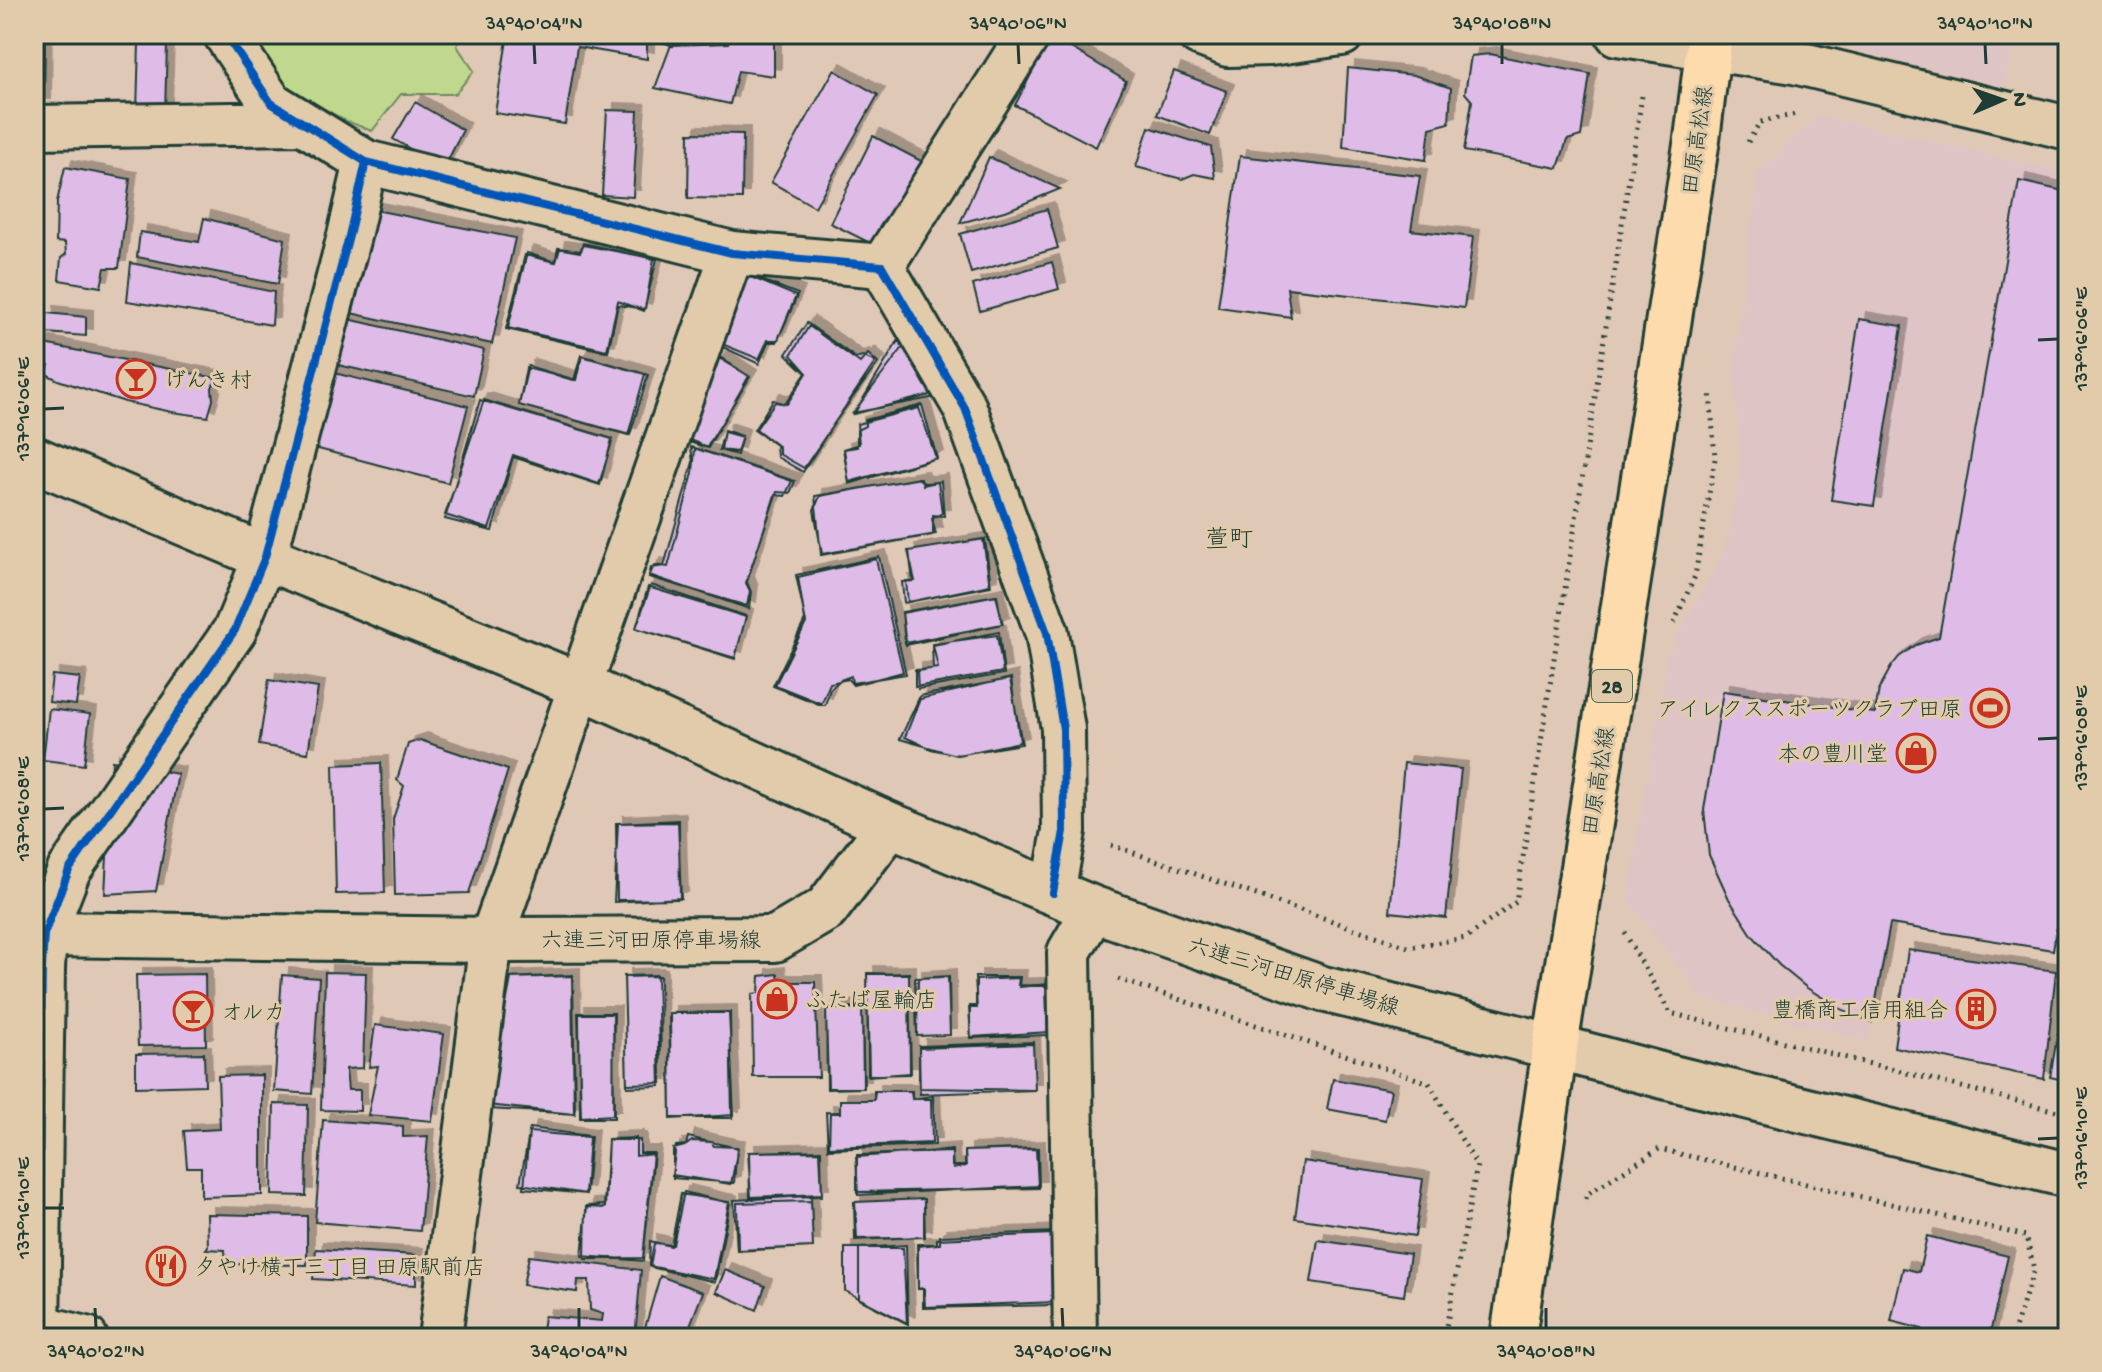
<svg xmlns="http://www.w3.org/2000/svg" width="2102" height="1372" font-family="'Gochi Hand','Klee One',sans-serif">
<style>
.built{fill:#dfc4c5}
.green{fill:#c0d88e;stroke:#708a61;stroke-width:2}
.building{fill:#debce7;stroke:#1f3d34;stroke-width:2;filter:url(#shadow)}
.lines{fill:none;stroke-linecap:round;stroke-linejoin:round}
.minor-casing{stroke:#1f3d34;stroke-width:48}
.tertiary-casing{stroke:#1f3d34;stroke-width:50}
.secondary-casing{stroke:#1f3d34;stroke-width:50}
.primary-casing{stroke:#1f3d34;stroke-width:50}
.path{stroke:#1f3d34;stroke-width:5;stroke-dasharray:2 6;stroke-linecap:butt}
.minor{stroke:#e1cbaa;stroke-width:42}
.tertiary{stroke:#e1cbaa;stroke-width:44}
.secondary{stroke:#e1cbaa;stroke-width:44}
.primary{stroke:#fedbac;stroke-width:44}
.cycleway-casing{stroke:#e1cbaa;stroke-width:13}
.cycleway{stroke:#0057b8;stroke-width:8}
.ticks{fill:none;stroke:#1f3d34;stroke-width:3}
.labels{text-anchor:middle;stroke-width:6;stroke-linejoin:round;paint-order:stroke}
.shield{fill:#e1cbaa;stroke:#596857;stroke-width:2}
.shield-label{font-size:20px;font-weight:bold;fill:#1f3d34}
.street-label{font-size:22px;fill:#1f3d34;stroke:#e1cbaa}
.poi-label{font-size:22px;fill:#1f3d34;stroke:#e1cbaa;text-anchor:start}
.neighbourhood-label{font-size:24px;fill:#1f3d34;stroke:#e1cbaa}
.neatline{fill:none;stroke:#1f3d34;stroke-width:3}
.ticks-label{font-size:20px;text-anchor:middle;fill:#1f3d34}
</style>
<defs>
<filter id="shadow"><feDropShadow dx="7" dy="-7" stdDeviation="0" flood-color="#0004"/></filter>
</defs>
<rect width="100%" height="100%" fill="#e0c8b6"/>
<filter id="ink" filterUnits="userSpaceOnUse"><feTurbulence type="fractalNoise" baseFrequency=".0125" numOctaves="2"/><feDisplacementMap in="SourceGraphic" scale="16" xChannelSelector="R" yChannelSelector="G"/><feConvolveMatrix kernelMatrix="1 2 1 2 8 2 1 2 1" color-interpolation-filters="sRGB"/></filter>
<g filter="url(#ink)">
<path class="built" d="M1838,34H2017L2003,87L1858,51Z
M1818,115L2068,173V899H2063L2054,951L1891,926L1868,1041L1702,999L1627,899L1667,656L1725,549L1741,465L1733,370L1758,172Z"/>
<path class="green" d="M245,34H461L457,46L474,71L455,94H401L372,131L344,120L321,107L293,102Z"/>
<path class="building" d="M34,34H45L44,106H34Z
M508,34H676L673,46L647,35V59L577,47L565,124L495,113Z
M728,34H774V76L738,71L730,104L655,88L671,45L728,43Z
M1051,36L1126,81L1096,147L1015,105Z
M139,43L167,44L165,111H137Z
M1490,54L1590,74L1581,136L1567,140L1558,168L1464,151L1472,101L1465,93L1471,56Z
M1348,68L1414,75L1451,88L1449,123L1430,128L1426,160L1343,147Z
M834,70L878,95L815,207L771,182Z
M1174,71L1227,91L1210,135L1157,115Z
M415,102L463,130L444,168L393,139Z
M607,110L638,111L633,197L602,195Z
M1149,127L1211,147L1215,178L1194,174L1182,179L1136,167Z
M689,133L743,134L742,199L688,198Z
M873,136L923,162L880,248L830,223Z
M1240,156L1420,176L1411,230L1473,237L1464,308L1287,288L1291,317L1218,307Z
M989,157L1060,189L1008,210L960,223Z
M65,167L130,179L119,268H105L101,287L59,280L61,258L66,254L65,243L56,242L57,202Z
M2019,181L2068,192V898L2062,897L2053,950L1890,924L1872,1022L1841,1009L1807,988L1779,965L1752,935L1729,899L1709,855L1704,810L1723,691L1875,713L1879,689L1891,667L1899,657L1916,645L1939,637Z
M360,207L515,238L492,344L337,310Z
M1047,209L1058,248L971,273L960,234Z
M204,218L285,239L278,284L137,257L140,232L199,242Z
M583,243L654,259L645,309L618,305L608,352L506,329L525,255L555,262L558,248L580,252Z
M583,245L657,259L644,311L618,301L607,350L508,328L527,253L556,262L560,248L581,251Z
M1052,262L1059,289L980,311L973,285Z
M131,263L274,292L272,325L127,301Z
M741,272L798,294L778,340H768L759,359L712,340Z
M741,273L796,296L777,342H768L759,364L712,342Z
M47,313L86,317V336L46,333Z
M335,316L484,350L474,396L325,362Z
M1859,319L1902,326L1874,506L1831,500Z
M807,323L856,358L862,356L878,363L835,422L803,472L777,457L776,445L754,430L773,400L785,404L806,373L786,354Z
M809,326L860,363L868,354L876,361L804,468L779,454V447L756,429L775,402L787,404L807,373L791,355Z
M898,341L928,351L950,390L854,414Z
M908,341L951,394L853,413Z
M34,342L216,378L212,388L213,400L208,417L172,412L125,402L58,380L46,374L49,365L34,363Z
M581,355L645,374L628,435L519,405L526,368L574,380Z
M582,356L648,375L630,435L519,405L528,366L576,380Z
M720,357L750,377L707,447L677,435Z
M719,358L749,376L708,448L679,439Z
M322,370L468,406L448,483L307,446Z
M480,400L612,439L600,485L513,457L492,531L445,519Z
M484,400L613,439L599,484L513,455L489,529L445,515Z
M922,405L937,458L849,484L844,449L857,447V430L865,426V420Z
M919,408L936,458L849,482L843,449L859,444L857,424Z
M724,430L742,436L737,452L721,450Z
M724,432L742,437L737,455L719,450Z
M691,447L792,481L785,496L775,495L747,582L751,592L749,609L649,575L651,568L664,566L693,462Z
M695,448L795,481L790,493L777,492L746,583L750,591L747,606L649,577L654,565L668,567L693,473Z
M918,478L924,483L938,482L942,513L932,519L936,534L822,554L814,510L820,496Z
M921,478L923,485L941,481L944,516L933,515V535L821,555L815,496Z
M983,539L990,585L904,603L902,582L913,581L909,551Z
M985,539L991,586L908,602L906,581H915L908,551Z
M879,557L906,674L852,683L851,676L840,680L830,689L825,705L775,685L806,623L796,575Z
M876,559L903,672L853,685L848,679L830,683L821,705L773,686L805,620L798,577Z
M651,585L746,616L735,659L636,628Z
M648,587L746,617L735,658L636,628Z
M996,595L1003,624L906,645L902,612Z
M997,595L1002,624L905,643L902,613Z
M999,632L1004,674L918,689L917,671L938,668L933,645Z
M997,635L1003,672L915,687V670L933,669L932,644Z
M52,675L80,678L76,705L49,702Z
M1011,678L1020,742L958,755L931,749L905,737L920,699Z
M1010,679L1022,744L956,755L900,739L920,696Z
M269,680L318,688L308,753L259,745Z
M49,709L90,714L84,765L43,760Z
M420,740L508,770L469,893L395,895L393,819L404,786L397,780L408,744Z
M112,761L178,774L156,891L105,894Z
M381,763L385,893L336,894L333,765Z
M1404,763L1461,769L1446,918L1390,912Z
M678,820L681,898L614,902L618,823Z
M679,822L680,899L617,900L616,823Z
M1908,950L2056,971L2044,1079L1894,1047Z
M325,972L366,973L363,1068L346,1069L348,1090H360V1111L321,1110Z
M867,973L909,974L911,1073L868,1076Z
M909,973L910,1074L869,1075L867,974Z
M205,974L206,1045L138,1046L136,975Z
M778,974L779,982H815L819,1077H753L752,994L759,993L760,976Z
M282,975L319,978L312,1094L274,1091Z
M573,975L575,1114L489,1109L506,978Z
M657,975L660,1086L627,1087L624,976Z
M572,976L574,1114L487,1105L511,978Z
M660,976L661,1083L627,1084L624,977Z
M949,976L950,1035L917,1036L918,978Z
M948,977L950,1035L917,1036L915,978Z
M975,977H1020L1019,987L1047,984L1049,1032L971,1037L969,1008H977Z
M2068,977V1081L2050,1077Z
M1019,978L1018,985L1046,986L1048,1035L970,1038V1006H976V980Z
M862,1007L864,1088H828L826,1008Z
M862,1008L863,1088L827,1089L826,1009Z
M730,1012L732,1118H671L669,1013Z
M578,1013H614L613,1115L581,1117Z
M670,1013H729L734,1115L671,1119Z
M579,1014H613L614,1118H580Z
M375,1025L444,1034L432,1121L368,1115L378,1066L369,1067Z
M1033,1042L1035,1090L919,1088V1046Z
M1033,1044L1035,1090L920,1094L919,1048Z
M204,1053L205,1085L136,1087V1054Z
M262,1075V1195L201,1197V1167H187L184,1131L220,1129L218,1076Z
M1333,1079L1391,1090L1385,1120L1327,1109Z
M874,1091H911L912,1099L933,1096L935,1145L828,1149L826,1112L840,1113V1100H874Z
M875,1091H912V1099H931L932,1143L829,1147L830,1113L840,1112V1100H874Z
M274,1104L308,1105L306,1196L272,1195Z
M323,1120L403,1126V1137L428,1136L420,1231L315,1222Z
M530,1128L591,1136L586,1194L520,1184Z
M529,1132L589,1137L585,1194L524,1188Z
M688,1137L738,1148L731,1184L672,1175L676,1146L686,1145Z
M636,1138V1156L654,1154L643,1261L582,1256L587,1207L605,1208L608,1139Z
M608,1140H640V1153H653L643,1258L585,1259L586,1206L604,1205Z
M692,1141L711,1142L714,1146L737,1147L734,1183L673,1178V1149L685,1146Z
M1038,1148L1039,1188L857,1192V1155L952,1152L953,1169L966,1166L965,1151Z
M1036,1149L1038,1186L858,1195L856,1157L952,1150V1166H965V1151Z
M821,1150L822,1196L750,1198L749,1152Z
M820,1151L822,1194L751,1197L748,1152Z
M1303,1161L1423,1179L1415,1236L1295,1218Z
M684,1192L730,1203L715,1282L650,1267L654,1243L673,1245Z
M681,1194L729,1202L714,1279L649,1266L650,1241L671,1246Z
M811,1196L813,1247L737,1251L734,1200Z
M924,1199V1237L855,1240L854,1202Z
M924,1199L925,1237L857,1239L855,1202Z
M811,1201L813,1247L738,1250L737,1203Z
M207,1214L307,1216V1265L226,1264L225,1250L206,1249L208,1246Z
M1055,1232L1057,1305L923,1308V1288L918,1289L917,1244H940V1236Z
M1054,1234L1056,1302L925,1307L924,1289H918V1246L937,1244V1239Z
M1927,1236L2008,1256L1989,1338H1920L1922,1329L1891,1321L1903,1268L1919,1272Z
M1318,1240L1410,1254L1404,1296L1311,1282Z
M906,1245L908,1324L859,1299V1248Z
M845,1248H903L907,1323L845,1291Z
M316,1249L416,1255V1285L313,1279Z
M529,1256L641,1270L635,1338H541L544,1316L602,1321L603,1314L590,1310L589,1280H578L577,1292L523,1285Z
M725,1270L765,1286L757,1310L716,1292Z
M660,1276L703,1292L685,1338H665L644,1331Z"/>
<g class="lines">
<g class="minor-casing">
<path id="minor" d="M225,34L271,103L366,162L732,253L882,266L965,408L1047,633L1063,729L1064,831L1053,893
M1199,34L1228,45L1270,44L1342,34
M1617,34L1794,62L2068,128
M34,127L302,123
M882,266L1029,34
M44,934L69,870L235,630L265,557L349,236L366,162
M37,1326L86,1338
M440,1338L491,940L732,253
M1075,1338L1069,952L1094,909"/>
</g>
<g class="tertiary-casing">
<path id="tertiary" d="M34,459L265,557L579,685L890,825
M1555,1047L1668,1077L2068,1175
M37,1338L42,968L44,934"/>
</g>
<g class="secondary-casing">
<path id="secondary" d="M44,934L491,940L775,939L826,909L890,825L1094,909L1323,989L1555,1047"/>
</g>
<g class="primary-casing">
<path id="primary" d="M1513,1338L1555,1047L1697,139L1710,34"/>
</g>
<path class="path" d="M1748,142L1760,122L1797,114
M1674,623L1695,576L1715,459L1710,391
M1111,845L1408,947L1466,938L1516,902L1642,96
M1625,933L1670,1013L2068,1114
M1118,979L1429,1083L1477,1166L1444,1338
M1586,1199L1587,1194L1659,1149L2026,1236L2034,1269L2014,1332"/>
<use href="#minor" class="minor"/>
<use href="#tertiary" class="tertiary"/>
<use href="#secondary" class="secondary"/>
<use href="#primary" class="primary"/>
<g class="cycleway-casing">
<path id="cycleway" d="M225,34L271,103L366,162L732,253L882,266L965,408L1047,633L1063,729L1064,831L1053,893
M37,1338L42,968L44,934L69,870L235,630L265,557L349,236L366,162"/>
</g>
<use href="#cycleway" class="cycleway"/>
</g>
</g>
<path class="ticks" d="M534,44L535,64M1018,44L1019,64M1502,44V64M1985,44L1986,64M2038,340L2058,339M44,409L64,408M2038,739L2058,738M44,809L64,808M2038,1139L2058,1138M44,1208H64M95,1308L96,1328M579,1308V1328M1062,1308L1063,1328M1546,1308V1328"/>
<defs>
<g id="bar-ring" transform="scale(2)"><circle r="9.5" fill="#e1cbaa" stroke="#c8321e" stroke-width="1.5"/><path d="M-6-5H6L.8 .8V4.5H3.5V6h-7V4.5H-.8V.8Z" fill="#c8321e"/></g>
<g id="stadium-ring" transform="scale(2)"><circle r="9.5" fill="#e1cbaa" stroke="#c8321e" stroke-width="1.5"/><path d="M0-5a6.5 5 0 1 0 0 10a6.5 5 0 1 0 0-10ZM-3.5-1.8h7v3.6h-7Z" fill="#c8321e"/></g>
<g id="shop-ring" transform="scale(2)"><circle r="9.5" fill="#e1cbaa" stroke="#c8321e" stroke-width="1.5"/><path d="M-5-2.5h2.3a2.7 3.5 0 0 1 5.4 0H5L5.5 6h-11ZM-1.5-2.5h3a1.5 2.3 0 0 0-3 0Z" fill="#c8321e"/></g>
<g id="building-ring" transform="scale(2)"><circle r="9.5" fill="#e1cbaa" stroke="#c8321e" stroke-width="1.5"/><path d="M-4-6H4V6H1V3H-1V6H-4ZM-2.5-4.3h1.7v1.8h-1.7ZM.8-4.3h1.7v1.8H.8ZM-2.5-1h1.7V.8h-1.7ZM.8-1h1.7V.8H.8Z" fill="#c8321e"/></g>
<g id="restaurant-ring" transform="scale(2)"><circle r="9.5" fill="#e1cbaa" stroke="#c8321e" stroke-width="1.5"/><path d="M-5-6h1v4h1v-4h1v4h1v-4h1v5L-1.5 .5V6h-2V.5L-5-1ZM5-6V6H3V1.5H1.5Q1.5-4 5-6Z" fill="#c8321e"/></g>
</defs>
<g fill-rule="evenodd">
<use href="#bar-ring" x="136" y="379"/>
<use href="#stadium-ring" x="1990" y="708"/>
<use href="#shop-ring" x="1916" y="753"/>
<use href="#shop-ring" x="777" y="999"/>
<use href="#building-ring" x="1976" y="1009"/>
<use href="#bar-ring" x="193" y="1011"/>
<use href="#restaurant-ring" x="166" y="1266"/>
</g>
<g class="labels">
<rect class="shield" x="1592" y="670" width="40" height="32" rx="6"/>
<g class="shield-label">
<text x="1612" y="693">28</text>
</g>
<g class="street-label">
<text transform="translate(1696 140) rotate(-82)" y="8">田原高松線</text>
<text transform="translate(1597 781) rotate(-81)" y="8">田原高松線</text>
<text x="651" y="947">六連三河田原停車場線</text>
<text transform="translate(1294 975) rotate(17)" y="8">六連三河田原停車場線</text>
</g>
<g class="poi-label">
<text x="164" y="387">げんき村</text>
<text x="1962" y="716" text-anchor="end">アイレクススポーツクラブ田原</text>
<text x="1888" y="761" text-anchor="end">本の豊川堂</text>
<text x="805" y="1007">ふたば屋輪店</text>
<text x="1948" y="1017" text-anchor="end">豊橋商工信用組合</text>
<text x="221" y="1019">オルカ</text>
<text x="194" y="1274">夕やけ横丁三丁目 田原駅前店</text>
</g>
<g class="neighbourhood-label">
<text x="1229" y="546">萱町</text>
</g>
</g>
<rect width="2102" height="1372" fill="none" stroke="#e1cbaa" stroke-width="88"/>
<g transform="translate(2002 100) rotate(88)" stroke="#e1cbaa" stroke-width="6" paint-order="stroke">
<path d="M0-6L14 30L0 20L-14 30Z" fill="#1f3d34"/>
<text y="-12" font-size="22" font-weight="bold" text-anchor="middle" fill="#1f3d34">N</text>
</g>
<rect x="44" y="44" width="2014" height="1284" class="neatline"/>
<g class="ticks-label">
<text x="534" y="29">34°40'04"N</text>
<text x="1018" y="29">34°40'06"N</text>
<text x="1502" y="29">34°40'08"N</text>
<text x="1985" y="29">34°40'10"N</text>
<text transform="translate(2080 339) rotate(-90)" y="7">137°16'06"E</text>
<text transform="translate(22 409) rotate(-90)" y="7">137°16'06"E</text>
<text transform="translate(2080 738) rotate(-90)" y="7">137°16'08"E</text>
<text transform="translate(22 809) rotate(-90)" y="7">137°16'08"E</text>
<text transform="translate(2080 1138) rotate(-90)" y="7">137°16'10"E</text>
<text transform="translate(22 1208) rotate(-90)" y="7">137°16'10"E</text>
<text x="96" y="1357">34°40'02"N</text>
<text x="579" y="1357">34°40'04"N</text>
<text x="1063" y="1357">34°40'06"N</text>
<text x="1546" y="1357">34°40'08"N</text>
</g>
</svg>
